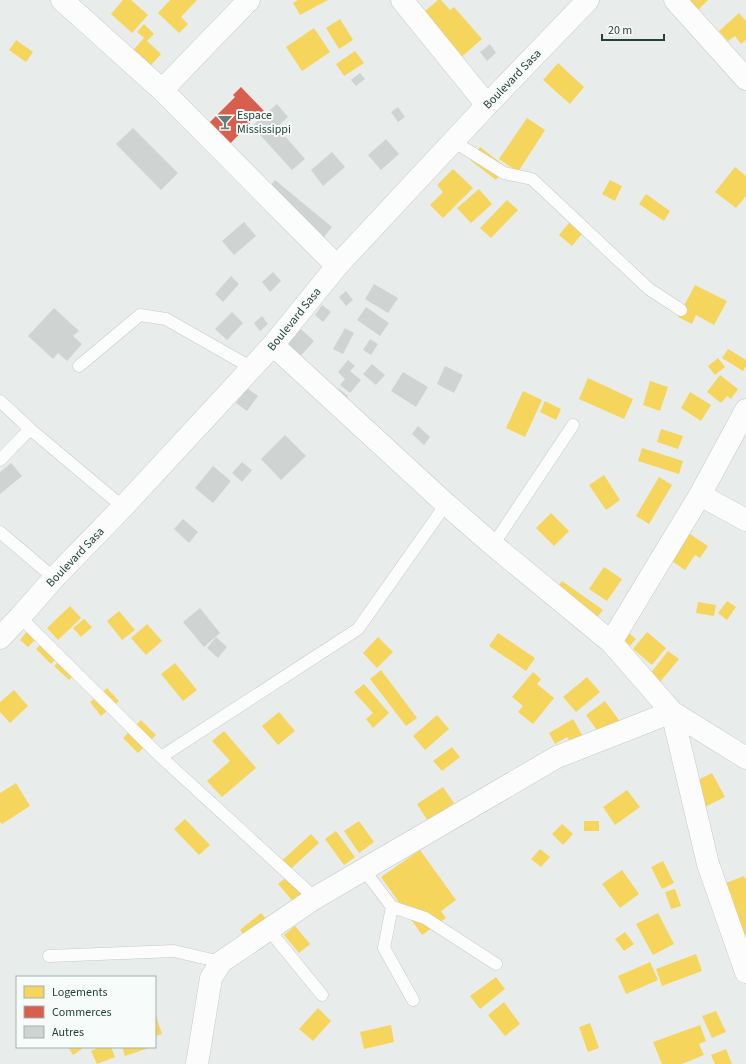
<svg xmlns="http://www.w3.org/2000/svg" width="746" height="1064" font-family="'Source Sans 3',sans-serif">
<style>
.homes{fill:#f6d55c}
.shops{fill:#d6604d}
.building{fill:#cfd4d2}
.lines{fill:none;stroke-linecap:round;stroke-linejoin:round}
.lane-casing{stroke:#c5cac8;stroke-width:13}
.street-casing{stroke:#c5cac8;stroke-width:23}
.secondary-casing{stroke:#c3cbc8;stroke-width:23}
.lane{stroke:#fcfcfc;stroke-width:12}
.street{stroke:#fcfcfc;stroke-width:22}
.secondary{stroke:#fcfcfc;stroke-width:22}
.labels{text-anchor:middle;stroke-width:4;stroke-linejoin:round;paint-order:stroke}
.street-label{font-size:12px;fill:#24423a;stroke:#f7fbf9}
.poi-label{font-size:12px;fill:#24423a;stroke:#f7fbf9;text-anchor:start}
</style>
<rect width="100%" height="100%" fill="#e8edeb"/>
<path class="homes" d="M123,0H131L148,15L132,33L111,14Z
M170,0H197L181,17L188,24L179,33L158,13Z
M298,0H328L300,15L293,3Z
M438,0H441L450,10L454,7L482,39L458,60L419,16Z
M670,0H708L689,19Z
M739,13L746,21V40L741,44L735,36L728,41L719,31Z
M340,19L353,40L339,49L326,28Z
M144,24L154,34L147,41L161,54L144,73L127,57L144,38L137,32Z
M314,28L330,52L302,71L286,47Z
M16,40L33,52L26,62L9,50Z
M355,51L364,63L344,76L336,64Z
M558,63L584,87L570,104L543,80Z
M527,118L545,130L518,172L499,159Z
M480,147L506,167L496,180L470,160Z
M735,167L746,176V196L736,208L715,192Z
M453,169L473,188L443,218L430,205L443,192L437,185Z
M610,180L622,186L615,201L602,194Z
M479,189L492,204L471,223L457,208Z
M646,194L670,211L664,221L639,204Z
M507,200L518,210L491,238L480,228Z
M573,218L586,229L572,246L559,235Z
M695,285L727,301L714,325L696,315L692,324L678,317Z
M728,349L746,360V366L743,371L722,358Z
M718,358L725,367L715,375L708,366Z
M720,375L738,389L731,399L727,396L721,403L707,392Z
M588,378L633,399L624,419L579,399Z
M650,381L668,387L660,411L643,405Z
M523,391L542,400L525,437L506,428Z
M690,392L711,405L701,421L681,408Z
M545,401L561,409L556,420L540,412Z
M661,429L683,436L678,449L657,442Z
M642,448L683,461L679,474L638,461Z
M604,475L620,500L606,510L589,485Z
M659,477L672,485L649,524L636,516Z
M551,513L569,531L554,546L536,528Z
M681,528L708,546L700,558L695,555L685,570L663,555Z
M604,567L622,579L607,601L589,589Z
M562,581L603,610L591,625L551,596Z
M727,601L736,607L727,620L718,613Z
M698,602L716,605L714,616L696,613Z
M70,606L81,618L58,640L47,628Z
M119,611L135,630L122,640L107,621Z
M84,619L92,627L81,637L73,628Z
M147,624L162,641L146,655L131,638Z
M623,628L636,639L626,650L613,639Z
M28,630L37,638L28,647L20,640Z
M647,632L666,648L652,665L633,649Z
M498,633L535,658L526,671L489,646Z
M378,637L393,652L377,668L363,653Z
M45,641L59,656L51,664L36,649Z
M668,651L679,659L656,687L646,679Z
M66,654L81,669L69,680L54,666Z
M175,663L197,690L183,701L161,674Z
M381,670L417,718L406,726L370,679Z
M533,672L541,679L537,684L554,698L533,724L518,712L523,706L512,697Z
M587,677L600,692L576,712L563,697Z
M364,684L389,713L373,728L366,719L373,713L354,692Z
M107,688L119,701L101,716L90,702Z
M14,690L28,706L10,723L0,712V702Z
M605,701L621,723L602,737L586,715Z
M279,712L295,731L278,745L262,726Z
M437,715L449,729L425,750L413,736Z
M573,719L585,740L573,747L567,737L555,744L549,733Z
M141,720L156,735L138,753L123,738Z
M224,731L256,768L222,797L207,781L230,761L212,741Z
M452,747L460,757L442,771L433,761Z
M712,773L725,797L693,813L680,789Z
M16,783L30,806L2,824L0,822V793Z
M443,787L454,803L428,821L417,804Z
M627,790L640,807L615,825L603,807Z
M185,819L210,845L199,855L174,829Z
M359,821L374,842L359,853L344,831Z
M584,821H599V831H584Z
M562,824L573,834L563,845L552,834Z
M336,831L355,857L344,865L325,839Z
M311,834L319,843L284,875L276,866Z
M540,849L550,857L541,867L531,859Z
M420,850L456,900L441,911L446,918L422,935L381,877Z
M663,861L674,883L662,889L651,867Z
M622,870L639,894L620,908L602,884Z
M289,875L307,896L296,905L278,884Z
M744,876L746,880V948L708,890Z
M675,889L681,906L671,909L665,892Z
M261,913L270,923L248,941L240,930Z
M658,913L674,944L653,955L636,924Z
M295,926L310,944L299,953L284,935Z
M625,932L634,944L624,951L615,939Z
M696,954L702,971L662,986L656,969Z
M650,962L658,980L626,994L618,976Z
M496,977L505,989L480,1009L470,996Z
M504,1002L520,1024L505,1036L488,1015Z
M318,1008L331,1021L313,1041L299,1029Z
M716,1011L726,1032L712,1038L702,1016Z
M155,1013L162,1034L155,1036Z
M590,1023L599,1048L588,1052L579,1027Z
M391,1025L394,1042L364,1049L360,1032Z
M700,1025L706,1041L699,1044L704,1055L682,1064H662L653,1042Z
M68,1047H81L82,1049L73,1055Z
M100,1047H111L115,1057L97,1064L91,1051Z
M122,1047H152L125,1056Z
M726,1049L732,1064H715L711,1055Z"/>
<path class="shops" d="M241,87L264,111L257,119L255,118L225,149L204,128L235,97L233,95Z"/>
<path class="building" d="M490,44L496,53L487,61L480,52Z
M360,73L365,79L356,86L351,80Z
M277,104L288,117L277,127L305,159L292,170L252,126Z
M398,107L405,117L398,122L391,112Z
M133,128L178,173L161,190L116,144Z
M386,139L399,154L381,170L368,155Z
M332,152L345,167L323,186L311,170Z
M275,180L332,227L323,238L303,239L257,202Z
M244,222L256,236L234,255L222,241Z
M273,272L281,281L270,292L262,282Z
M231,276L239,284L223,302L215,294Z
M374,284L398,298L388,313L365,299Z
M346,291L353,300L346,306L339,297Z
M322,305L331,312L323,322L315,315Z
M366,307L389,323L380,336L357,320Z
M54,308L79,331L73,336L82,344L67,361L58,353L53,359L28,336Z
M232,312L243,323L227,340L215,329Z
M262,316L268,324L260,331L254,323Z
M345,328L354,333L343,354L333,349Z
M301,329L314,341L296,361L282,348Z
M370,339L378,344L371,355L363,350Z
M348,360L355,366L350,371L361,380L350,393L340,385L345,379L338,372Z
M372,364L385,375L376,385L363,374Z
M445,366L463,375L454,393L437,384Z
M403,372L428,387L416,407L391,391Z
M247,388L258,396L247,411L236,403Z
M338,388L348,396L340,406L330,398Z
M418,426L430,437L424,445L412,434Z
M285,435L306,456L281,480L261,459Z
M242,462L252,470L242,482L232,473Z
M11,463L22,476L0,494V472Z
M213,466L231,481L213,503L195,488Z
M183,519L198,532L189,543L174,529Z
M200,608L220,633L204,647L183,622Z
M216,637L227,647L218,658L207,648Z"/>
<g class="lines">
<g class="lane-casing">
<path id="lane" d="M453,141L504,173L532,179L649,289L681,310
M79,366L140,315L166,319L252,368
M0,401L30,429
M0,460L30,429L123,507
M0,532L54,578
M493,545L573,425
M20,617L161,757L315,898
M161,757L358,629L446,504
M364,870L392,907L425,918L496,964
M392,907L384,948L413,1000
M269,930L322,995
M49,956L174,951L221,962"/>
</g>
<g class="street-casing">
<path id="street" d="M62,0L162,90L337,266
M402,0L487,105
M675,0L746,79
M162,90L249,0
M273,345L446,504L493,545L611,642L672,712L708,864L746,972
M700,495L746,520
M611,642L700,495L746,410
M197,1064L211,978L221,962L315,898L557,757L672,712L746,758"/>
</g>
<g class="secondary-casing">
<path id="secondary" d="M0,638L20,617L54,578L123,507L273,345L337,266L487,105L588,0"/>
</g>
<use href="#lane" class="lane"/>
<use href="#street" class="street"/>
<use href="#secondary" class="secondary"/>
</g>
<defs>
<g id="bar-bare" transform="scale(1.2)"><path d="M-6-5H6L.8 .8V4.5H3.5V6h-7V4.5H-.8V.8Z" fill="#697e78" stroke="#f7fbf9" stroke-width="2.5" paint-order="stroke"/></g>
</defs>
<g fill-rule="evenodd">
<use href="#bar-bare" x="225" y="122"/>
</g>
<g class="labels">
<g class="street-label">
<text transform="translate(512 79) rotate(-46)" y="4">Boulevard Sasa</text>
<text transform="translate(294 319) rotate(-51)" y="4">Boulevard Sasa</text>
<text transform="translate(75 557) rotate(-46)" y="4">Boulevard Sasa</text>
</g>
<g class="poi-label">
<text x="237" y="119">Espace<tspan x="237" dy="14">Mississippi</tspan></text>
</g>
</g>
<rect x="16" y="976" width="140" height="72" fill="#f7fbf9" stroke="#a3b1ad"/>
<rect x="24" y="986" width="20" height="12" fill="#f6d55c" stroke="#a3b1ad"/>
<text x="52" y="996" font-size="12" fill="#24423a">Logements</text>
<rect x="24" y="1006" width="20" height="12" fill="#d6604d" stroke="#a3b1ad"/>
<text x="52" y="1016" font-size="12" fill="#24423a">Commerces</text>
<rect x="24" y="1026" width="20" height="12" fill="#cfd4d2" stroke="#a3b1ad"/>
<text x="52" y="1036" font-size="12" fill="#24423a">Autres</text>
<path d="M602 34v6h62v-6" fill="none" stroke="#24423a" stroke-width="2"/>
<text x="608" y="34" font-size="12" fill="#24423a" stroke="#f7fbf9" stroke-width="3" paint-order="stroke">20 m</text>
</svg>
